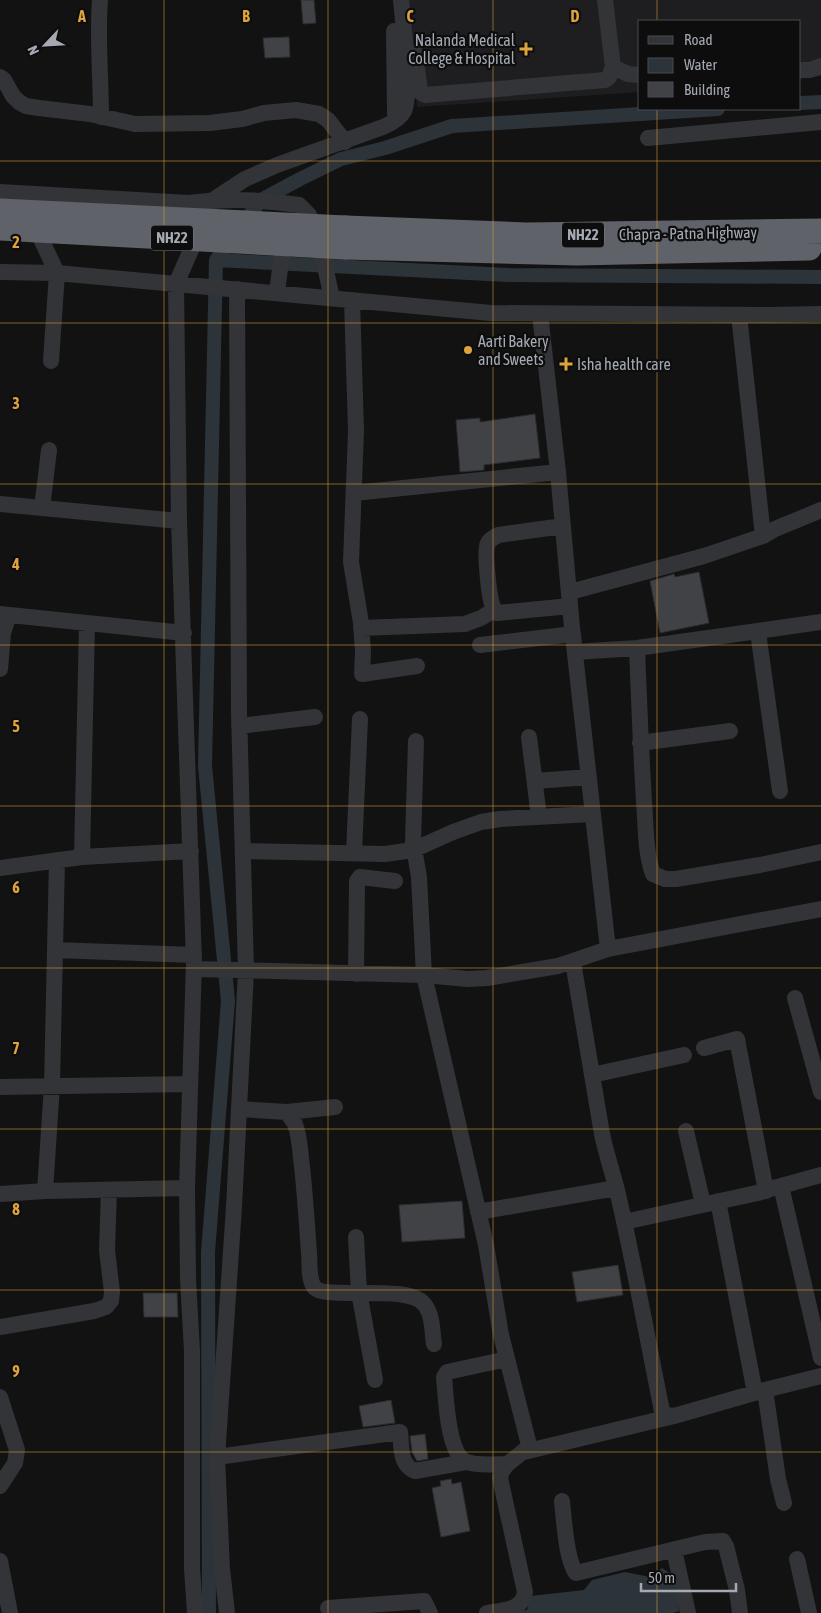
<svg xmlns="http://www.w3.org/2000/svg" width="821" height="1613" font-family="'Asap Condensed',sans-serif">
<style>
.built{fill:#1e1e20}
.water{fill:#2c343a}
.lines{fill:none;stroke-linecap:round;stroke-linejoin:round}
.canal{stroke:#2c343a;stroke-width:14}
.building{fill:#414246;stroke:#2c2c2f}
.minor{stroke:#333437;stroke-width:16}
.highway{stroke:#5f6268;stroke-width:25}
.highway-bridge{stroke:#5f6268;stroke-width:25}
.grid{fill:none;stroke:#dfa23d;stroke-width:1;stroke-opacity:0.55}
.poi-dot{fill:#dfa23d;stroke:#0d0d0e;stroke-width:2}
.labels{text-anchor:middle;stroke-width:4.5;stroke-linejoin:round;paint-order:stroke}
.shield{fill:#0d0d0e;stroke:#777a81;stroke-width:1}
.shield-label{font-size:15px;font-weight:bold;fill:#a4a9b2}
.poi-label{font-size:16px;fill:#a4a9b2;stroke:#0d0d0e;text-anchor:start}
.street-label{font-size:16px;fill:#a4a9b2;stroke:#0d0d0e}
.grid-label{font-size:16px;text-anchor:middle;font-weight:bold;fill:#dfa23d;stroke:#0d0d0e;stroke-width:4.5;stroke-linejoin:round;paint-order:stroke}
</style>
<rect width="100%" height="100%" fill="#121213"/>
<path class="built" d="M407,0H821V76L800,79V21H640V92L417,107Z"/>
<path class="water" d="M662,1568L674,1576L679,1611L673,1613H491L527,1610L531,1596L584,1590L592,1580L625,1572L650,1577Z"/>
<g class="lines">
<path class="canal" d="M800,103L821,102
M216,260L508,275L821,277
M209,1613L208,1252L228,1001L205,766L216,260L261,200L300,179L341,159L385,148L452,126L718,109"/>
</g>
<path class="building" d="M301,0H314L316,23L303,24Z
M289,37L290,57L265,58L263,38Z
M535,414L540,458L484,465V470L460,472L456,420L480,418V422Z
M699,572L709,623L660,633L650,581L674,574L675,577Z
M462,1201L465,1238L402,1242L399,1205Z
M618,1265L623,1295L577,1302L572,1272Z
M143,1293H177L178,1317H144Z
M391,1400L395,1423L363,1427L359,1406Z
M425,1434L428,1459L417,1461L412,1452L410,1436Z
M451,1479L452,1484L461,1482L470,1531L441,1537L432,1488L441,1486L440,1481Z"/>
<g class="lines">
<path class="minor" d="M100,0C97,39 101,78 101,117
M394,31L395,114
M415,52L420,92L425,95L605,80L609,77L613,67L605,0
M613,67L628,74L640,75
M800,70H810L821,66
M0,77L4,80L13,96L19,102L26,106L39,108L90,114L135,124L210,123L242,119L264,113L296,110L319,114L328,120L345,142
M648,138L821,122
M0,192L188,203C227,198 260,199 299,205L309,215L324,262L332,298
M34,224L57,273L51,361
M0,272L57,273L176,284L491,313L769,315L821,314
M277,293L284,236
M352,300L356,431L351,562L361,623L363,652L362,674L417,666
M540,314L558,472L572,627L608,949
M739,315L763,536
M354,493L558,472
M0,504L179,521
M42,508L49,450
M563,526L498,535C493,538 488,540 487,546C485,556 489,598 493,607C494,612 493,610 497,613L570,606
M570,592L704,556L763,536L775,529L821,510
M0,614L184,633
M361,628L465,624L481,618L494,610
M758,632L780,791
M480,645L573,634
M637,648C639,700 641,751 644,802C646,826 645,852 653,874L665,879H676L760,865L821,852
M575,652L637,648L821,622
M0,669L3,633L9,615
M239,726L315,717
M529,737L539,817
M416,741L413,842L419,877L424,975L486,1245L501,1335L529,1445C520,1458 503,1461 500,1478L525,1592C523,1611 502,1610 487,1613
M640,743L730,731
M535,781L589,777
M243,851L385,854L413,850L453,832L481,822L500,819L593,814
M354,852L360,719
M82,857L191,851
M0,868L82,857L87,623
M55,950L194,955
M573,962L602,1134C606,1153 612,1171 617,1190C634,1263 647,1337 662,1411L666,1415L674,1416L765,1390L821,1376
M194,969L424,975L468,979L487,978L558,966L608,949L821,909
M356,974L357,881L360,877L395,881
M795,998L821,1092
M592,1075L684,1055
M0,1087L190,1084
M239,1109L287,1112C289,1116 293,1120 295,1124C300,1137 300,1152 302,1166C305,1195 307,1224 309,1253C310,1263 308,1278 314,1287C324,1301 407,1283 424,1304C433,1314 432,1332 434,1344
M287,1112L335,1107
M686,1131L703,1204
M781,1186L821,1358
M770,1189L821,1175
M45,1191L52,1085L57,860
M0,1194L45,1191L187,1188
M718,1201L755,1393
M478,1212L616,1188
M624,1222L766,1191L737,1039L704,1048
M356,1237L359,1292L375,1380
M0,1327L94,1311L106,1307L111,1301L112,1292L107,1250L109,1190
M765,1390L778,1479L784,1503
M0,1397L17,1450L15,1463L0,1486
M524,1452L674,1416
M217,1457L400,1432C402,1446 399,1465 415,1471L466,1462
M506,1464C494,1464 478,1466 467,1462C447,1455 446,1396 444,1377L447,1372L507,1359
M562,1501C564,1519 566,1560 576,1573L705,1542L723,1541L726,1546L737,1590L740,1613
M674,1550L688,1613
M797,1559L809,1613
M0,1561L10,1613
M328,1608L424,1601L430,1613
M195,1613L192,1568V1351L188,1279L187,1188L194,962L179,521L176,284L213,200L245,179L277,165L383,127C390,124 400,119 404,111C412,94 403,22 401,0
M227,1613L222,1569L217,1457L234,1207L246,971L239,712L237,289"/>
<path class="highway" d="M345,228L526,235L821,231
M345,247L577,253L809,248"/>
<path class="highway-bridge" d="M0,211L345,228
M0,228L345,247"/>
</g>
<path class="grid" d="M164,0V1613M328,0V1613M493,0V1613M657,0V21M657,109V1613M0,161H821M0,323H821M0,484H821M0,645H821M0,806H821M0,968H821M0,1129H821M0,1290H821M0,1452H821"/>
<g class="poi-dot">
<path d="M523.5 41.5h5v5h5v5h-5v5h-5v-5h-5v-5h5z"/>
<circle cx="468" cy="350" r="5"/>
<path d="M563.5 356.5h5v5h5v5h-5v5h-5v-5h-5v-5h5z"/>
</g>
<g class="labels">
<g class="shield">
<rect x="562" y="222.5" width="42" height="25" rx="4"/>
<rect x="151" y="225.5" width="42" height="25" rx="4"/>
</g>
<g class="shield-label">
<text x="583" y="240">NH22</text>
<text x="172" y="243">NH22</text>
</g>
<g class="poi-label">
<text x="515" y="46" text-anchor="end">Nalanda Medical<tspan x="515" dy="18">College &amp; Hospital</tspan></text>
<text x="478" y="347">Aarti Bakery<tspan x="478" dy="18">and Sweets</tspan></text>
<text x="577" y="370">Isha health care</text>
</g>
<g class="street-label">
<text transform="translate(688 233) rotate(-1)" y="6">Chapra - Patna Highway</text>
</g>
</g>
<g class="grid-label">
<text x="82" y="22">A</text>
<text x="246" y="22">B</text>
<text x="410" y="22">C</text>
<text x="575" y="22">D</text>
<text x="16" y="248">2</text>
<text x="16" y="409">3</text>
<text x="16" y="570">4</text>
<text x="16" y="732">5</text>
<text x="16" y="893">6</text>
<text x="16" y="1054">7</text>
<text x="16" y="1215">8</text>
<text x="16" y="1377">9</text>
</g>
<rect x="638" y="20" width="162" height="90" fill="#0d0d0e" stroke="#494b50"/>
<rect x="648" y="36" width="25" height="8" fill="#333437" stroke="#494b50"/>
<text x="684" y="45" font-size="15" fill="#a4a9b2">Road</text>
<rect x="648" y="58" width="25" height="15" fill="#2c343a" stroke="#494b50"/>
<text x="684" y="70" font-size="15" fill="#a4a9b2">Water</text>
<rect x="648" y="82" width="25" height="15" fill="#414246" stroke="#494b50"/>
<text x="684" y="95" font-size="15" fill="#a4a9b2">Building</text>
<g transform="translate(45 45) rotate(245)" stroke="#0d0d0e" stroke-width="4" paint-order="stroke">
<path d="M0-4L9 19L0 12L-9 19Z" fill="#a4a9b2"/>
<text y="-8" font-size="14" font-weight="bold" text-anchor="middle" fill="#a4a9b2">N</text>
</g>
<path d="M641 1583v8h95v-8" fill="none" stroke="#a4a9b2" stroke-width="2.5"/>
<text x="648" y="1583" font-size="15" fill="#a4a9b2" stroke="#0d0d0e" stroke-width="4" paint-order="stroke">50 m</text>
</svg>
